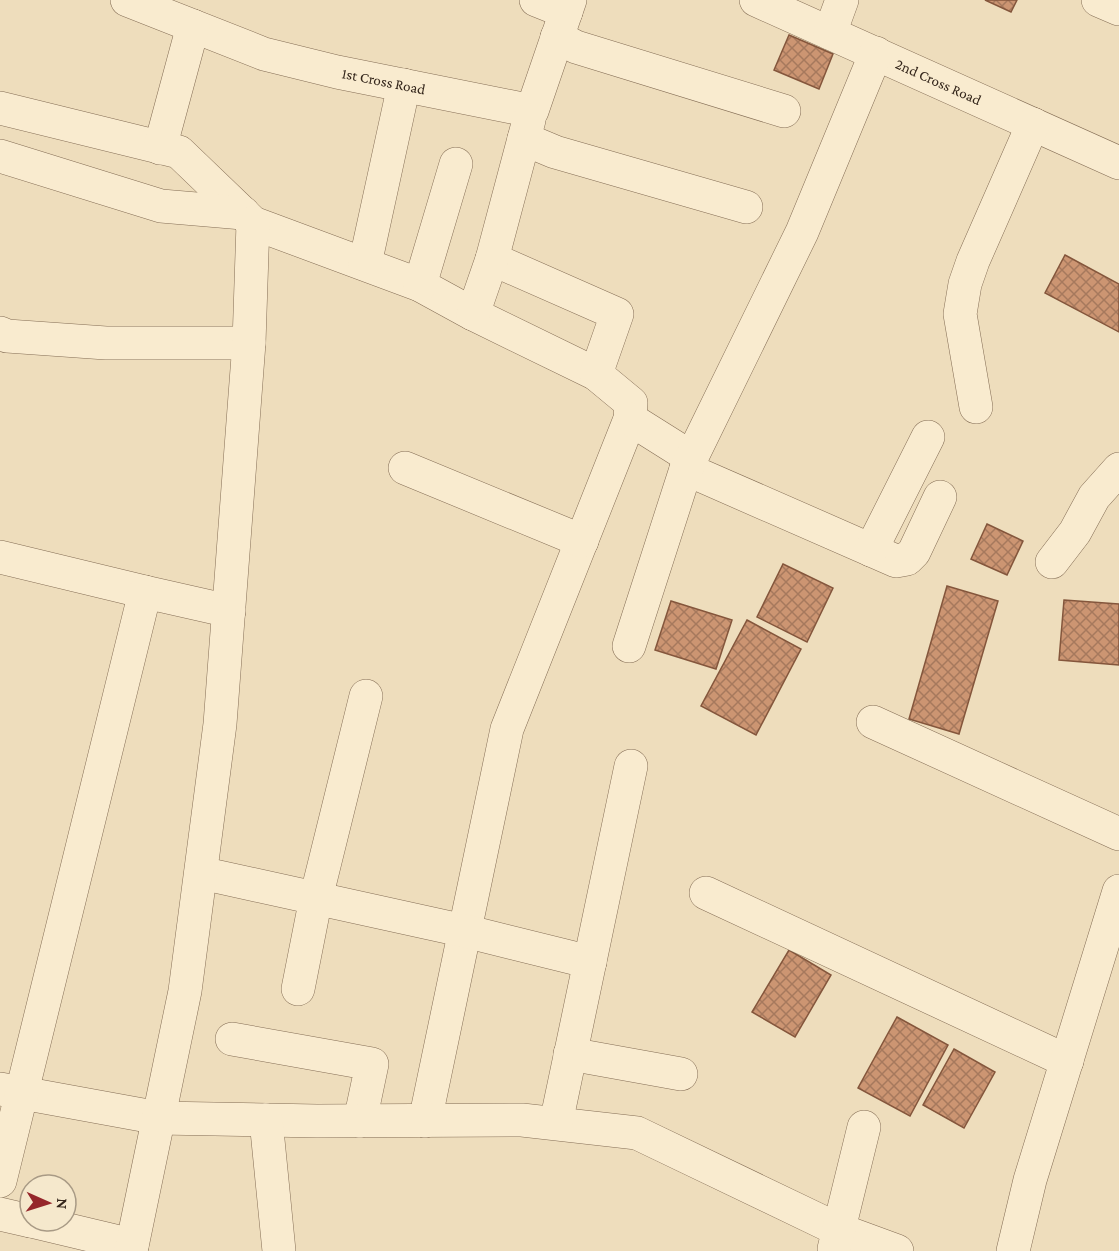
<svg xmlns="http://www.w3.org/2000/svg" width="1119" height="1251" font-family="'Crimson Pro',serif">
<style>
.building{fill:url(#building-cross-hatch);stroke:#84563c;stroke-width:1.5}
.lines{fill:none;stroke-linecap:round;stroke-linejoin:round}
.minor-casing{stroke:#856e56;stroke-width:34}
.minor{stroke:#f9ebcf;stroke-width:33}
.labels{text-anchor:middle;stroke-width:4.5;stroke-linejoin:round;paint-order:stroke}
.street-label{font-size:15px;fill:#34261b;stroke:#f5e8cc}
</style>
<defs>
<pattern id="building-cross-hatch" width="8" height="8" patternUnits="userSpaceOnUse" patternTransform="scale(1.5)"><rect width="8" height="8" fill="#cc9572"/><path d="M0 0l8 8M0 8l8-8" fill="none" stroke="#a6795d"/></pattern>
</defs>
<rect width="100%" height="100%" fill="#eeddbc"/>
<path class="building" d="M985,0H1017L1011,12Z
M789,35L833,54L819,89L774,70Z
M1065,255L1119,284V332L1045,293Z
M987,524L1023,541L1007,575L971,559Z
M783,564L833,588L807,642L757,617Z
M947,586L998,601L959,734L909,719Z
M1064,600L1119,604V665L1059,660Z
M671,601L732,620L716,669L655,650Z
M747,620L801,649L756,735L701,706Z
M789,950L831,975L795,1037L752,1012Z
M897,1017L948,1045L910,1116L858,1088Z
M954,1049L995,1072L964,1128L923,1105Z"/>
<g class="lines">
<g class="minor-casing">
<g id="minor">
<path id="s1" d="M127,0L264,54L337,72L532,111L570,0"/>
<path d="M536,0L566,12"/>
<path id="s2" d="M756,0L1119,163"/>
<path d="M1098,0L1119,9"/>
<path d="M830,33L842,0"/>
<path d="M557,37L576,47L784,111"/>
<path d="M0,108L179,152L253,223L420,285L473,314L596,374L631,403L630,419L507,729L425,1121"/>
<path d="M524,139L555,152L746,207"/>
<path d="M160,148L193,26"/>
<path d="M0,156L161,206L243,213"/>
<path d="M492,259L617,314L596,374"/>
<path d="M365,264L404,85"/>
<path d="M420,285L456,164"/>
<path d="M473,314L492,259L529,120"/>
<path d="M0,333L7,336L106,343H249"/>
<path d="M976,407L960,314L965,284L973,261L1033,124"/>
<path d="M630,419L692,458"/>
<path d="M405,468L582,541"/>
<path d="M686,469L896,561L907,559L914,552L940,497"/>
<path d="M871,550L928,437"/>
<path d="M0,557L145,592"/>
<path d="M1052,562L1075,532L1094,497L1119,469"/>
<path d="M629,646L686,469L802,232L876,53"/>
<path d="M873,722L1119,834"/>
<path d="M201,873L465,931L590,962"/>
<path d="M706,893L1067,1061"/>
<path d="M298,989L316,898L366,696"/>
<path d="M232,1039L372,1064L360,1121"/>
<path d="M570,1054L681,1074"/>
<path d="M0,1089L159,1118L317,1121L522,1120L637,1133L837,1229L897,1251"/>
<path d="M266,1120L279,1251"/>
<path d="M556,1123L631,766"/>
<path d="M0,1181L145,592L229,611"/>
<path d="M0,1214L30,1221"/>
<path d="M31,1221L132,1245"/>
<path d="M834,1249L864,1127"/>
<path d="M131,1251L185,991L220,724L249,343L253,223"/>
<path d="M1013,1251L1030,1180L1119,891"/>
</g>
</g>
<use href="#minor" class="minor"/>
</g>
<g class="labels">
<g class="street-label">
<text dy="5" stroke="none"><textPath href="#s1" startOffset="270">1st Cross Road</textPath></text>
<text dy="5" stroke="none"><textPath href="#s2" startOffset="200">2nd Cross Road</textPath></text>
</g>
</g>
<g transform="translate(48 1203) rotate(93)"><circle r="28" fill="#f5e8cc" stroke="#a89a85" stroke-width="1.5"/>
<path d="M0-4.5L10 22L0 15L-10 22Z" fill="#95262a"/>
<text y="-9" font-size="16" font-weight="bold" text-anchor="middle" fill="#34261b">N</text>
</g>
</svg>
